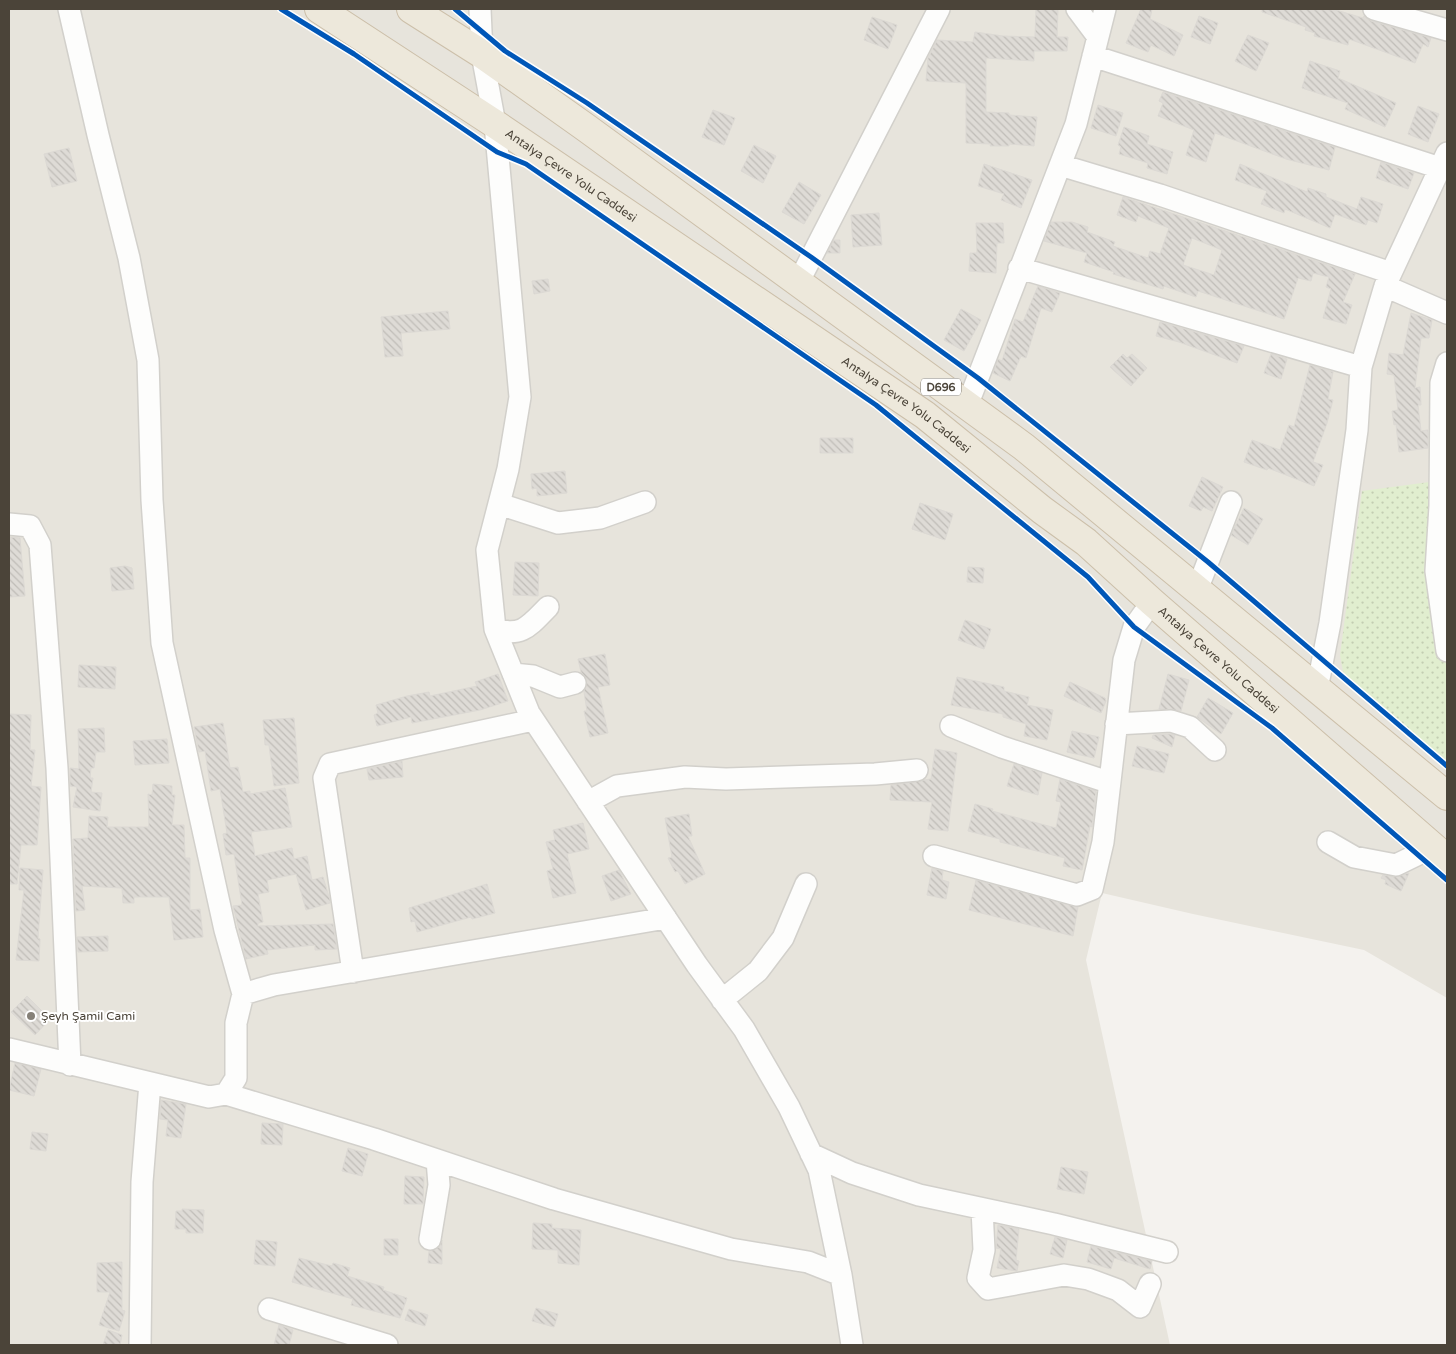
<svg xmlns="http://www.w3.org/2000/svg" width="1456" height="1354" font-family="'Varela Round',sans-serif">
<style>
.residential{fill:#e7e4dc}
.park{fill:url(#park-dots)}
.building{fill:url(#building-back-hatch);stroke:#dcd9d4;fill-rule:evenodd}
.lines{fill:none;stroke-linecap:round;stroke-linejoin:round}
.minor-casing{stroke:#d2d0cb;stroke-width:24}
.highway-casing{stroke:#ccbfa9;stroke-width:30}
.minor{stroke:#fdfdfc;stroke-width:21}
.highway{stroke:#ede8db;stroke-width:28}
.cycleway-casing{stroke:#fff;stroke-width:8}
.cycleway{stroke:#0057b8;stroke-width:5}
.poi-dot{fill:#868178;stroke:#fff;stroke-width:2}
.labels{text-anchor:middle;stroke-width:4;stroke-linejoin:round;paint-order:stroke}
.shield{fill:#fff;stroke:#817c74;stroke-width:1}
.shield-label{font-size:11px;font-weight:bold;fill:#4b4439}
.street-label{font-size:12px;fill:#4b4439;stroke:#fff}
.poi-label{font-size:12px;fill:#4b4439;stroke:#fff;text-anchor:start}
</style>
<defs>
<pattern id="park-dots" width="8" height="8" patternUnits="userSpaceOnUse" patternTransform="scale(1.25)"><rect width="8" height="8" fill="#e1eecf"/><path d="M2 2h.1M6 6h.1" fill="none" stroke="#c3cdb2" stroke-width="1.8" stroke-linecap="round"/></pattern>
<pattern id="building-back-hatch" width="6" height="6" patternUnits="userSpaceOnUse" patternTransform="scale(1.25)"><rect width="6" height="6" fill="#dedbd6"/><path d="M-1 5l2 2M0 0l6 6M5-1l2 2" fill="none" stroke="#c0bdb8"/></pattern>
</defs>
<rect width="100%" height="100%" fill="#f4f2ee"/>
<path class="residential" d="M9,9H1447V998L1364,950L1193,914L1102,893L1086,960L1170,1345H9Z"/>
<path class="park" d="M1437,481L1439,623L1447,664V763L1343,672L1340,655L1362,491Z"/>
<path class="building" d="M1036,9H1058L1057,37H1068L1067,51H1034V61L986,58V112L1009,113V115L1037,117L1034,146L1009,144V146H990L991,144L966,143V83L926,81L928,58L937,40L973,42L975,32L1003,36L1035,37Z
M1141,9H1152L1150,19L1183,35L1174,56L1151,45L1148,52L1126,43Z
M1262,9L1336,10L1363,18L1364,16L1371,21L1431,38L1428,47L1423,44L1415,63L1349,39L1348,45L1314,36L1315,33L1305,30L1306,27L1262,12Z
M1199,16L1218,23L1210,44L1191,37Z
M872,17L897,25L888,49L864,40Z
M1248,35L1269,43L1256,71L1235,61Z
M1310,61L1340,71L1338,78L1396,103L1385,127L1345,109L1348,103L1302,88Z
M1163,92L1335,147L1329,170L1286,159L1215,133L1206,162L1186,155L1194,130L1158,116L1163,103L1159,101Z
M1098,105L1123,113L1116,136L1091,128Z
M1418,106L1439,114L1428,142L1408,134Z
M713,110L735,118L724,145L702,137Z
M1124,127L1149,136L1147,144L1173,152L1167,174L1147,168L1148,163L1119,154L1121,147L1118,145Z
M754,145L776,156L763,183L741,171Z
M69,148L77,181L52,187L44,154Z
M1381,162L1414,173L1408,189L1376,178Z
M984,164L1032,180L1021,208L1001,200L1004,194L978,186Z
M1240,164L1307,192L1308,188L1326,194V197L1357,209L1361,197L1383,204L1377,223L1368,220L1366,225L1335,214L1330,228L1285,209L1284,213L1261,204L1267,191L1235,180Z
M799,182L821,195L804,224L782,212Z
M1123,197L1355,274L1343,302L1352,305L1346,324L1323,318L1331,289L1326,287L1329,277L1313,273L1311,281L1298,278L1284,319L1198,291L1196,297L1164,286L1163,289L1113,274L1114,272L1084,262L1087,253L1044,241L1051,222H1072L1088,227L1087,232L1115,242L1113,246L1148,258L1150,251L1160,254L1169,228L1138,216L1136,222L1117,215ZM1192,238L1222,250L1214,275L1183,265Z
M879,213L882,245L853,247L851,215Z
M976,223H1003L1004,243H997L996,273L969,271L970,253H977Z
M834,240H840V253H827Z
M548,279L550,291L534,294L532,281Z
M1038,286L1060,293L1052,312L1041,308L1026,358L1021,356L1010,381L993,373L998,359L1002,361L1015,319L1023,322Z
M961,309L981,320L964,351L944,340Z
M448,311L450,329L401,333L403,356L385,357L381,317Z
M1411,313L1432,320L1429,338H1421L1415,388L1420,387L1421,405H1418L1421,431L1428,430V448L1399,452L1396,424L1394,425L1392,411L1398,410L1394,375L1387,374L1389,353L1403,355Z
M1160,322L1244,346L1237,363L1179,342L1156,336Z
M1123,354L1127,358L1132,354L1147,368L1131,386L1110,367Z
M1271,354L1287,359L1281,379L1264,373Z
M1310,365L1333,372L1328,399L1333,400L1327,423L1313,462L1323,465L1314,486L1268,468L1267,470L1244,462L1252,440L1280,450L1289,425L1294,427Z
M820,438H853V453H820Z
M565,471L567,493L537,496V488L532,489L531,474Z
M1202,477L1223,487L1212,511L1203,507L1201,511L1189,506Z
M920,503L953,514L945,540L912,529Z
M1244,508L1263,519L1248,545L1231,535Z
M9,537L20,538L25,596L9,597Z
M515,562L539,563L538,596L513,595Z
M125,566L132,568L134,589L112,591L110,568Z
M968,567L984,568L983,583L967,582Z
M965,620L991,629L984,649L958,640Z
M605,654L610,685L598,687L608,733L590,737L584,711H587L584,692L587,680L581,672L578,659Z
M79,665L116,667L115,689L78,687Z
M498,674L508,701L480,710L412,723L411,717L377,726L374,715L378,713L376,705L407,696L429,692L430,696L477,686L475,682Z
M1168,674L1189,680L1181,711L1159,709Z
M957,677L1004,687V691L1029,697L1027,705L1053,710L1047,740L1024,736L1026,724L1003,717V714L951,705Z
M1070,682L1105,698L1106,701L1101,713L1064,696Z
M1208,698L1233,713L1221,734L1197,717Z
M9,714L31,715L30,750H35L31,786L41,787L37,845H21L17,884H9Z
M294,718L299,783L274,786L269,745H265L263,720Z
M223,723L230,768L238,767L243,792L250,791V794L285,788L292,827L251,832L255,856L292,848L294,859L307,856L312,880L323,877L330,900V903L306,910L296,874L267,880L269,892L258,894L263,922L258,923V926L333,924L337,949L315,950V945L267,950L268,954L246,959L233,906L242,905L234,854L226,855L223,834L227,833L220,789L211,791L205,751L199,752L194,727Z
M104,728L105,752H96L94,768H91L90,778H93L91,792L102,793L100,811L73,807L77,787L70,786V768L79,769L78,729Z
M1072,731L1099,737L1094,758L1067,752Z
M1169,734L1175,735L1172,747L1152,738L1153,735Z
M167,739L169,763L135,765L133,741Z
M1137,746L1169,754L1164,773L1132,766Z
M935,749L957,753L948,831L928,829L932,802L890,800L891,785L931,779Z
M402,761L403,777L369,780L367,769Z
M1014,764L1042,773L1038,795L1007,786Z
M1060,779L1096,791L1092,827L1090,826L1082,870L1063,866L1065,858L1000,842V839L968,831L975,804L993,809L992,811L1056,828L1061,802L1056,801Z
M153,784L172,786V795H175L172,825H184L185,858H190V910L200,909L203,937L174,940L169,897H134V903H123L122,888L82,886L85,910L76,911L73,839L88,838L89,816L108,817L107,827H149L148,794L152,795Z
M689,814L692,836H688L705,874L685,884L678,871L675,872L668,858L672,857L665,818Z
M583,823L589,849L567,854L576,893L553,898L547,871L553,869L546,842L555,840L553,830Z
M20,868L43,870L38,938L40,939L39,961L16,960L24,890H19Z
M932,868L943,871L942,880L949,882L946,899L927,895Z
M619,870L631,894L611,901L602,876Z
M1409,873L1401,891L1385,884L1386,880L1381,878L1383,875L1394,877Z
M976,880L1078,907L1073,936L969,910Z
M487,884L495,913L472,919L471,917L417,932L415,921L411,922L409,908Z
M108,936V951L78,952L77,937Z
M27,996L50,1019L35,1035L11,1012Z
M15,1063L41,1069L34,1096L9,1090Z
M161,1100L186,1104L181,1138L166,1136L168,1120L160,1119Z
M262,1123L283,1124L282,1145L261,1144Z
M32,1132L48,1134L46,1151L30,1149Z
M348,1148L368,1154L362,1176L342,1171Z
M1061,1167L1088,1172L1084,1194L1057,1189Z
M405,1176L424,1177L423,1204H404Z
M182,1209L204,1210L203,1233H186V1229H175L176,1211H182Z
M533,1223L552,1224V1228L581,1230L579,1265L558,1263V1250L532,1249Z
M998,1225L1019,1229L1016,1260L1019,1261L1017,1271L997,1268L1001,1249L996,1248Z
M1055,1237L1067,1240L1063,1258L1050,1254Z
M384,1239H398V1255H384Z
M256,1240L277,1242L275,1266L254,1264Z
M442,1240V1264L428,1263L429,1251L439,1247Z
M1091,1246L1152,1261L1150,1269L1114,1258L1111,1269L1087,1262Z
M299,1258L332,1266L333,1263L350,1268L347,1276L384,1287L383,1290L407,1298L400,1318L351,1305L353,1299L292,1282Z
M122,1262V1310L125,1311L119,1331L99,1325L110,1292H97V1263Z
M536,1308L558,1314L554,1327L532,1321Z
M409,1309L428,1315L425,1326L405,1320Z
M279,1325L293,1330L289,1345H274Z
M108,1330L122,1335L120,1345H103Z"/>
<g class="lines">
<g class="minor-casing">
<path id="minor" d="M69,9L98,135L129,258L148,360L152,500L162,643L225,930L243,994
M480,9L482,54L495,124L520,397L508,469L487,550L495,629L529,713L697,965L744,1029L789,1107L819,1170L841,1275L852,1345
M1077,9L1098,37
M1374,9L1447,30
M1093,56L1440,168
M1060,165L1160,195L1391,273
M1019,268L1361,367
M798,283L939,9
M1385,286L1447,313
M1447,363L1441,383L1440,506L1436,571L1447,651
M967,406L1076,124L1105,9
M499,504L558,523L600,518L645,502
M9,524L30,526L40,545L57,768L70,1065
M1197,590L1231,502
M495,629C522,638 530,625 548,607
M513,674L533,676L560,687L575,683
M1317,689L1330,623L1357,430L1361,367L1385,286L1447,153
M1116,724L1171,721L1190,727L1215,750
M951,726L1002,747L1108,782
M588,802L617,786L685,777L726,779L875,774L917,770
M1328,842L1354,857L1396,865L1433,847
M934,856L1077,895L1092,889L1103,842L1124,660L1134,627L1152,602
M353,972L324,778L330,764L533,720
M722,1000L758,971L783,938L806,884
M9,1049L209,1097L226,1094L236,1078V1023L243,994L274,985L666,918
M226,1094L374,1139L554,1199L731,1249L808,1262L841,1275
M811,1154L852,1173L919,1195L1054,1224L1167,1252
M982,1209L984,1250L978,1278L988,1289L1064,1275L1088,1279L1118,1290L1140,1307L1150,1284
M430,1239L439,1185L437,1160
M269,1309L387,1345
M140,1345L142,1182L150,1083"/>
</g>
<g class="highway-casing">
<g id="highway">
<path id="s1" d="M319,9L495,124L925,415L1042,510L1086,542L1152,602L1447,859"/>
<path d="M411,9L482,54L585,127L1024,447L1447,796"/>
</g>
</g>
<use href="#minor" class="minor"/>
<use href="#highway" class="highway"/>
<g class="cycleway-casing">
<path id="cycleway" d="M281,9L354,54L497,152L526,164L876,405L1088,577L1134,627L1272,728L1447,880
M455,9L505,51L587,103L811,257L978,378L1208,562L1447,766"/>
</g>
<use href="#cycleway" class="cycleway"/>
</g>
<circle class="poi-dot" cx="31" cy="1016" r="5"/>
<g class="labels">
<rect class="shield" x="921" y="378.5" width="40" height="17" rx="4"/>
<g class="shield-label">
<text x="941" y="391">D696</text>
</g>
<g class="street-label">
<text dy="4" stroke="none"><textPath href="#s1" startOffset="302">Antalya Çevre Yolu Caddesi</textPath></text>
<text dy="4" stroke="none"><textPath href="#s1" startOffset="708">Antalya Çevre Yolu Caddesi</textPath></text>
<text dy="4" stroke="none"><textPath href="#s1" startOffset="1112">Antalya Çevre Yolu Caddesi</textPath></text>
</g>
<g class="poi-label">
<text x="41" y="1020">Şeyh Şamil Cami</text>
</g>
</g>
<rect width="1456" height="1354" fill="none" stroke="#4b4439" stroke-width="20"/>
</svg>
